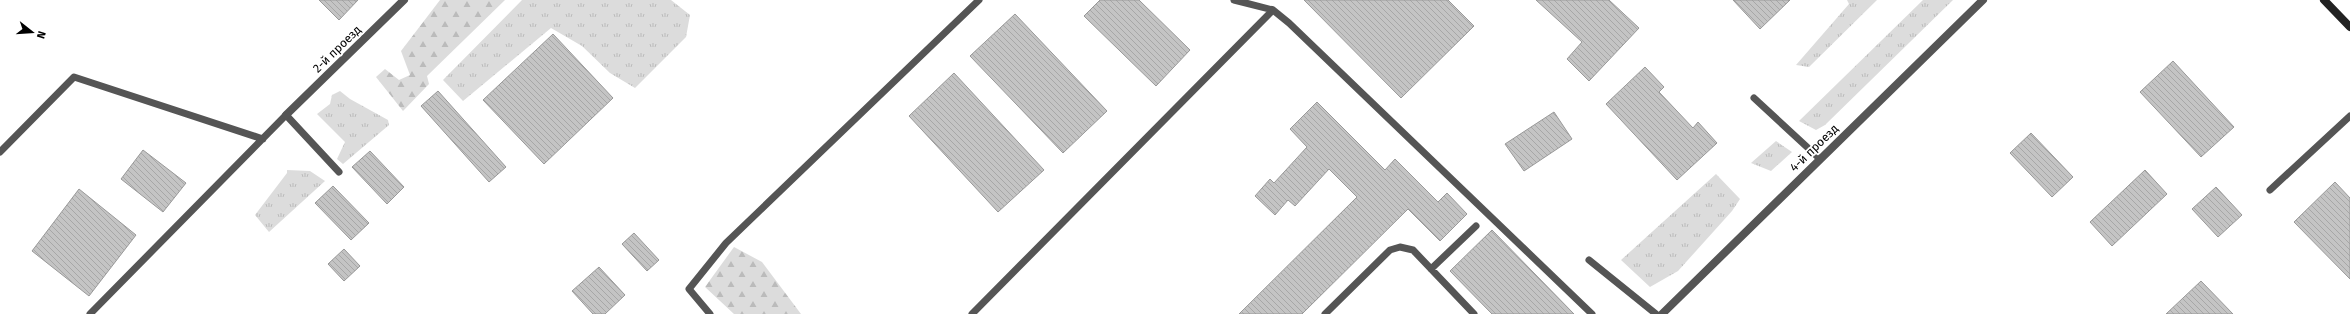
<svg xmlns="http://www.w3.org/2000/svg" width="2350" height="314" font-family="'Fira Sans',sans-serif">
<style>
.grass{fill:url(#grass-tufts)}
.forest{fill:url(#forest-firs)}
.building{fill:url(#building-back-hatch);stroke:#999}
.lines{fill:none;stroke-linecap:round;stroke-linejoin:round}
.lane{stroke:#555;stroke-width:7}
.street{stroke:#555;stroke-width:8}
.secondary{stroke:#222;stroke-width:8}
.labels{text-anchor:middle;stroke-width:3.5;stroke-linejoin:round;paint-order:stroke}
.street-label{font-size:12px;fill:#000;stroke:#fff}
</style>
<defs>
<pattern id="grass-tufts" width="24" height="20" patternUnits="userSpaceOnUse"><rect width="24" height="20" fill="#dcdcdc"/><path d="M3 7l-1-3M5 7V3M7 7l1-3M15 17l-1-3M17 17v-4M19 17l1-3" fill="none" stroke="#bbb"/></pattern>
<pattern id="forest-firs" width="22" height="20" patternUnits="userSpaceOnUse"><rect width="22" height="20" fill="#dcdcdc"/><path d="M5 1l3.5 6h-7zM16 11l3.5 6h-7z" fill="#bbb"/></pattern>
<pattern id="building-back-hatch" width="6" height="6" patternUnits="userSpaceOnUse"><rect width="6" height="6" fill="#c4c4c4"/><path d="M-1 5l2 2M0 0l6 6M5-1l2 2" fill="none" stroke="#a7a7a7"/></pattern>
</defs>
<rect width="100%" height="100%" fill="#fff"/>
<path class="grass" d="M522,0H671L690,15L686,37L635,88L610,73L582,46L551,28L463,101L443,80Z
M1847,0H1877L1809,67L1796,65L1849,4Z
M1923,0H1953L1825,125L1816,130L1799,121Z
M340,91L350,99L388,120L389,125L343,164L337,159L345,142L317,114L330,104L332,95Z
M1776,141L1792,152L1771,171L1751,163Z
M287,170L310,171L325,181L269,232L255,215L287,173Z
M1716,174L1740,199L1732,211L1678,271L1650,287L1621,260Z"/>
<path class="forest" d="M440,0H505L427,76L429,84L403,111L376,77L385,69L399,80L410,75L401,51Z
M734,247L762,262L801,314H734L705,287Z"/>
<path class="building" d="M319,0H358L339,20Z
M1100,0H1139L1190,50L1156,86L1084,16Z
M1304,0H1448L1474,26L1401,98Z
M1536,0H1609L1639,28L1589,81L1567,59L1582,42Z
M1733,0H1790L1760,29Z
M1015,14L1107,111L1063,153L970,56Z
M553,34L613,98L544,164L483,100Z
M2173,61L2234,127L2201,157L2140,92Z
M1645,67L1664,87L1659,92L1693,128L1698,122L1717,143L1677,180L1606,104Z
M954,73L1044,170L998,212L909,116Z
M438,91L506,167L489,182L421,106Z
M1317,102L1385,170L1395,159L1438,202L1447,193L1467,214L1440,241L1408,209L1302,314H1239L1357,197L1329,169L1295,206L1288,200L1275,215L1255,196L1270,179L1274,183L1307,147L1290,129Z
M1554,112L1572,139L1524,171L1505,144Z
M2031,133L2073,177L2052,197L2010,153Z
M143,150L186,183L163,212L121,179Z
M370,151L404,187L387,204L352,167Z
M2145,170L2167,194L2112,246L2090,222Z
M2335,182L2350,198V279L2294,222Z
M333,186L369,223L351,240L315,203Z
M2216,187L2242,215L2218,237L2192,209Z
M79,189L136,235L89,296L32,251Z
M1492,230L1574,314H1492L1450,271Z
M634,233L659,260L647,271L622,244Z
M344,249L360,266L344,281L328,264Z
M599,267L625,295L605,314H593L572,291Z
M2201,281L2233,314H2166Z"/>
<g class="lines">
<path class="lane" d="M1234,0L1273,10L1289,23L1592,314
M1754,98L1820,159
M0,152L74,77L263,139
M2270,190L2350,116
M1589,260L1656,314
M1431,269L1476,226
M90,314L286,115L339,172
M710,314L689,289L726,243L979,0
M972,314L1273,10
M1325,314L1390,250L1400,247L1413,250L1474,314"/>
<path class="street" d="M286,115L404,0
M1662,314L1983,0"/>
<path class="secondary" d="M2324,0L2350,27"/>
</g>
<g class="labels">
<g class="street-label">
<text transform="translate(337 49) rotate(-44)" y="4">2-й проезд</text>
<text transform="translate(1814 148) rotate(-44)" y="4">4-й проезд</text>
</g>
</g>
<g transform="translate(32 32) rotate(107)" stroke="#ffffff" stroke-width="3" paint-order="stroke">
<path d="M0-3L7 15L0 10L-7 15Z" fill="#000000"/>
<text y="-6" font-size="11" font-weight="bold" text-anchor="middle" fill="#000000">N</text>
</g>
</svg>
